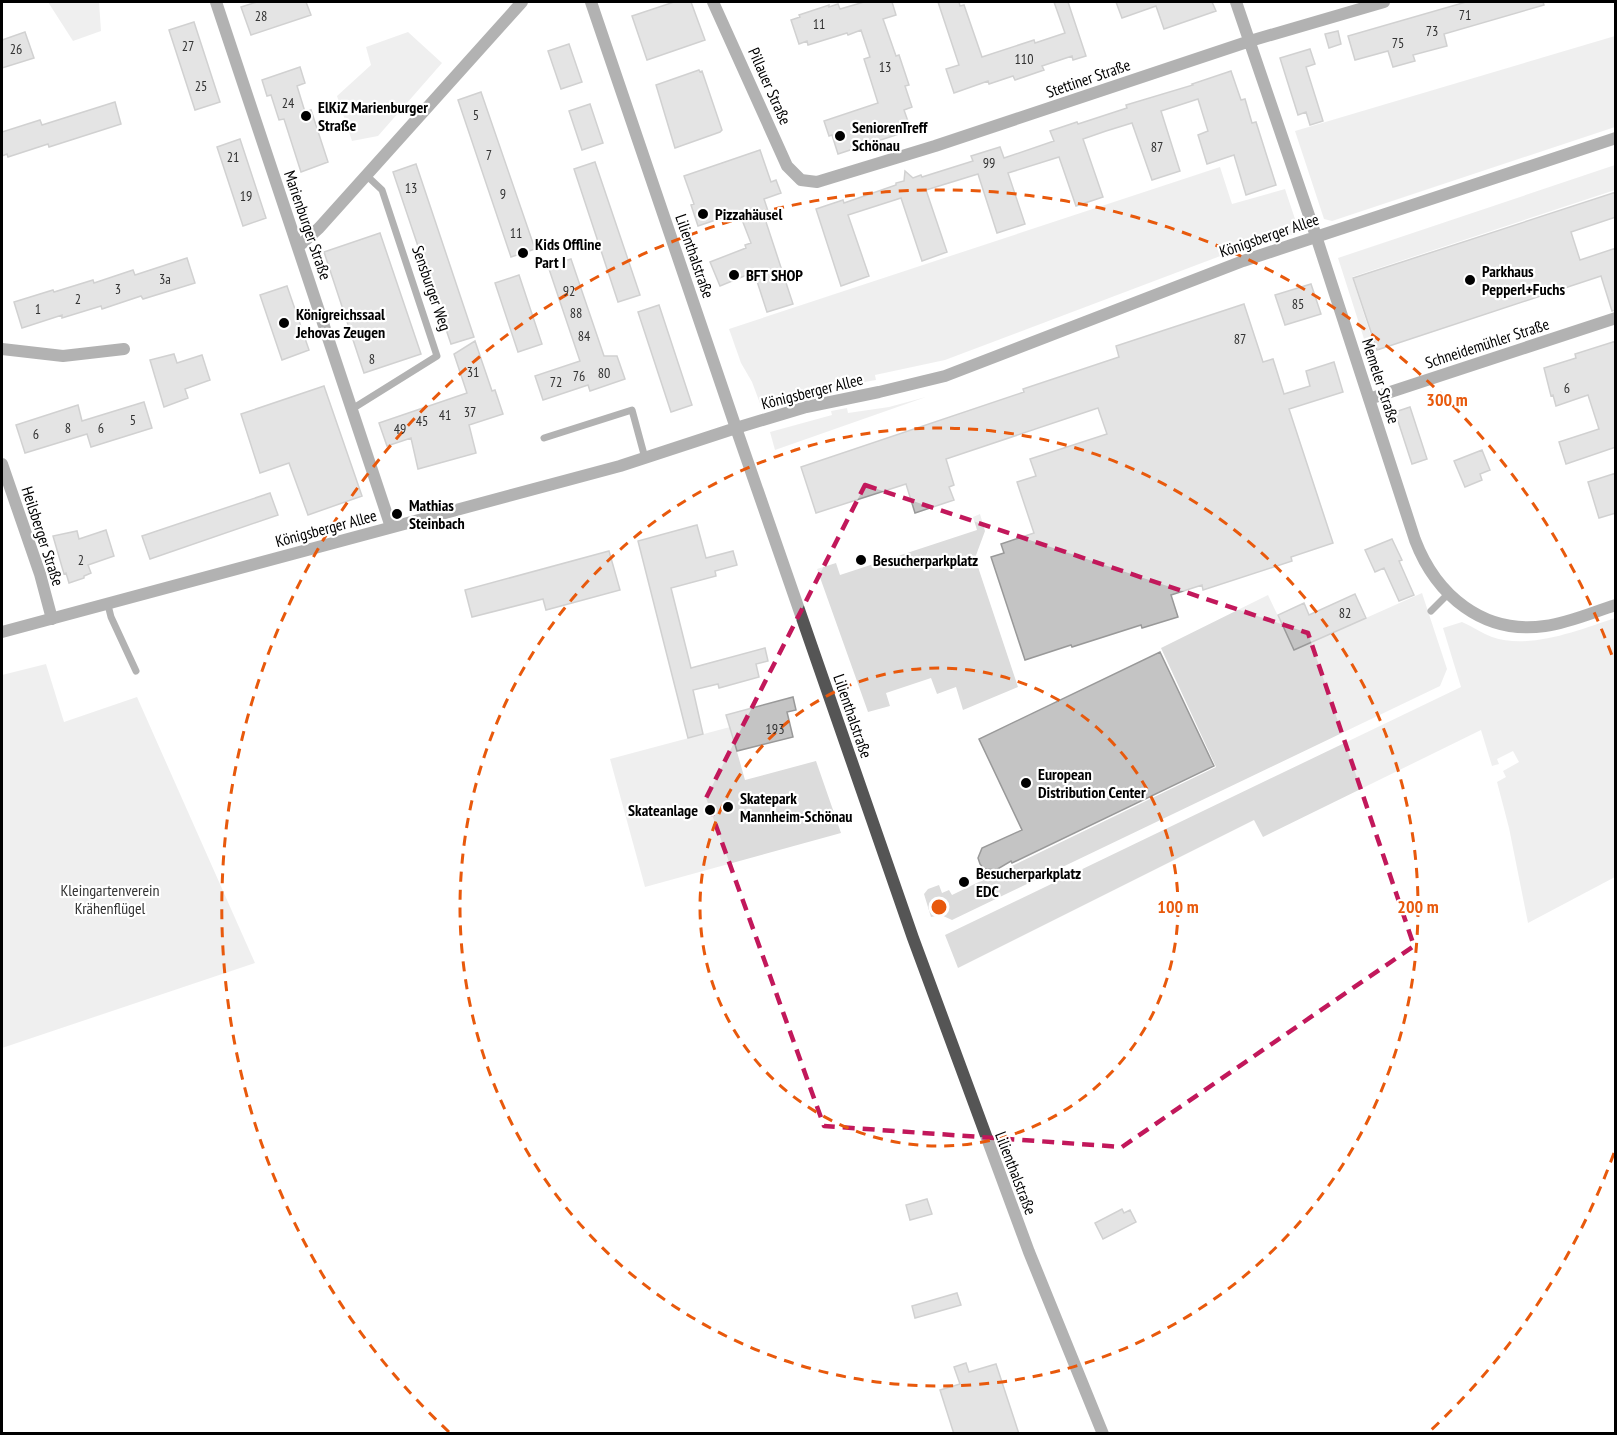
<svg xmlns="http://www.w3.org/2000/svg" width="1617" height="1435" font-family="'PT Sans Narrow',sans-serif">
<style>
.green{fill:#dcdcdc}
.building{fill:#c4c4c4;stroke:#999;stroke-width:1.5}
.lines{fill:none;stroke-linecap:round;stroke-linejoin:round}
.service{stroke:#555;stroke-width:7}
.minor{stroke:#555;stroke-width:12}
.tertiary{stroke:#555;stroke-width:12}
.marked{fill:none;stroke:#c2185b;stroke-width:4.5;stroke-dasharray:12 8;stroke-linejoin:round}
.ring{fill:none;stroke:#e8590c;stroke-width:3;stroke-dasharray:10 8}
.poi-dot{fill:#000;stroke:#fff;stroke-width:2}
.labels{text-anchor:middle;stroke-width:4.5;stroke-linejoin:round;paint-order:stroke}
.number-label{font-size:14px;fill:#313131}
.street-label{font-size:16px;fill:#000;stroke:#fff}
.poi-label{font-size:16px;font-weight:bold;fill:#000;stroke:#fff;text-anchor:start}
.park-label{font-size:16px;fill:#333;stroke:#fff}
.centre{fill:#e8590c;stroke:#fff;stroke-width:3}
.ring-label{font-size:18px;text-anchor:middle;font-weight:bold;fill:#e8590c;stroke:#fff;stroke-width:4.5;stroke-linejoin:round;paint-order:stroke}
</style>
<rect width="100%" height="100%" fill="#fff"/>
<path class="green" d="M48,2H99L101,31L73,41Z
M408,32L442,63L378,136L352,141L337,96L371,65L366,47Z
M1615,36V127L1332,221L1324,219L1295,131Z
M1615,165V190L1352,277L1372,339L1365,342L1338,258Z
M1220,167L1232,204L1285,189L1298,228L1293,234L1278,240L1276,235L945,360L875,375L876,380L818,390L761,406L752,382L741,363L729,329Z
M926,397L775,450L770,432L832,415L831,411L847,408L848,413L889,407Z
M980,514L985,531L975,558L1018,687L963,710L956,687L937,694L931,678L886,693L890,706L868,712L817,569L836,563L840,575L977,530L973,517Z
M1422,593L1447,669L1440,686L952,920L941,915L931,917L924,894L928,889L939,885L942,893L949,890L952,895L1216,767L1161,648L1268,595L1294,650Z
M1615,618V877L1528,923L1509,828L1497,782L1506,777L1503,771L1519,762L1513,751L1497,759L1499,764L1492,766L1481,730L1263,837L1254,820L958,968L945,935L1461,687L1443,628L1462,622C1472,626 1481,633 1492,637C1530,650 1579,630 1615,618Z
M46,664L64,722L137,697L255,963L2,1048V675Z
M730,727L745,780L816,761L841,833L645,887L610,759Z"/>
<path class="building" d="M257,2H306L311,15L251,35L241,7Z
M674,2H691L705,40L647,60L632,16Z
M864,2H892L896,15L883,19L896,56L899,55L909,85L905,86L912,107L904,110L911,130L838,154L832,135L829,136L824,121L878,103L864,59L870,57L861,30L848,35L847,33L808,45L807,41L799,44L791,20L800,17L799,15L829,5V7L838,4L840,9Z
M938,2H959L960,6L964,5L982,57L1034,40L1035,43L1065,33L1054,2H1068L1086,56L1073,60L1072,56L1042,66L1044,70L1015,80L1013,76L989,84L988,81L954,93L946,69L959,65Z
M1116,2H1212L1216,11L1164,29L1156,6L1122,18Z
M1466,2H1543L1544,5L1444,34L1447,46L1413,55L1415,61L1393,67L1388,51L1355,60L1348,36Z
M194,22L220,102L195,110L169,30Z
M1338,31L1341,44L1329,48L1325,34Z
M25,32L34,58L2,68V40Z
M569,44L582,82L561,89L548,51Z
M1310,49L1315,64L1306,67L1323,121L1310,125L1306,112L1298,115L1280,58Z
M300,67L305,83L297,86L305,112L311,110L328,162L301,172L284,119L279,120L271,95L267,96L262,80Z
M699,70L700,72L702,71L722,130L720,132L675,148L656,85Z
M1231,71L1241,100L1245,99L1252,123L1256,122L1276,185L1246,195L1234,155L1207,164L1198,135L1208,131L1198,99L1161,111L1180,171L1152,180L1132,123L1106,131L1083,139L1103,197L1076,206L1059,157L1008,173L1025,224L997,233L978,174L926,190L947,252L922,261L901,198L848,215L869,276L841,286L816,209L843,200L844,203L896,185V183L904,181L905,171L913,178L921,175L922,177L973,161L971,156L1000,147L1004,158L1054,141L1050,131L1077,122L1078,124L1127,108L1126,105L1193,85L1192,84Z
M481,92L535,249L511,257L458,100Z
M115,102L121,124L49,147L48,144L8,157L7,154L2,156V132L40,120L42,125Z
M590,104L603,143L582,150L569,111Z
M240,139L266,218L243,226L217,147Z
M760,150L771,182L776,180L781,193L764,199L770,217L765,219L793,304L767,312L754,272L720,286L710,262L746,248L745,245L751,243L739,212L698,226L691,205L694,204L684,176Z
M595,162L640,295L618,302L574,169Z
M416,164L474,337L451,344L393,172Z
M1616,192V217L1571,232L1580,260L1616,248V310L1612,311L1601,276L1377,350L1353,278Z
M380,233L421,354L364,373L324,252Z
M187,258L195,283L143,299L141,296L102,309L101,306L62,318V315L22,328L14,302L53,290L54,292L93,280L94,283L133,270L135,275Z
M571,259L604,356H617L625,379L590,391L588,385L543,400L535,376L580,361L548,266Z
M519,275L542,344L518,352L495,283Z
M1311,284L1321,314L1285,325L1275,295Z
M287,286L309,350L282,360L260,295Z
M1244,304L1263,362L1273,359L1284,394L1310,386L1306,371L1334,362L1343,392L1289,409L1333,543L1291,557L1292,561L1203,590L1202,585L1171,595L1178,617L1142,628L1141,625L1072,647L1071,645L1025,660L991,557L1004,553L1001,544L1034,533L1017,482L1036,476L1030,459L1107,434L1098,408L946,459L954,485L949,487L954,500L915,513L906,484L816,513L801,467L1024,392L1023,389L1119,357L1116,346Z
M659,305L692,405L671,412L638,312Z
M475,341L492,391L495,390L503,414L469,425L476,453L418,469L411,438L387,446L379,423L467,393L454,354Z
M1616,341V447L1566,464L1559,442L1599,429L1588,395L1556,406L1553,395L1551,396L1544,368L1576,358L1575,354Z
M174,354L177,363L202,355L210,380L185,389L188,398L164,407L150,360Z
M324,386L362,496L308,515L289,463L260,473L241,414Z
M144,402L152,428L91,447L87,434L25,453L16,425L78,405L82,421Z
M1410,407L1427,459L1412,464L1395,412Z
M1482,450L1490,470L1480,474L1482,480L1465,487L1454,461Z
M1616,473V513L1599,518L1588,482Z
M270,493L278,515L150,559L142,536Z
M697,525L706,558L733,551L737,565L715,571L716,576L671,588L691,668L765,648L768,661L756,664L759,677L719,688L718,684L693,690L703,734L688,738L638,541Z
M106,530L114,556L88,565L91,573L84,576V578L69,583L66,573L64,574L53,536L77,531L79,539Z
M1392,539L1402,560L1399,561L1414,595L1399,601L1384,568L1375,572L1365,550Z
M609,551L620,590L546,610L543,599L472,617L465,590Z
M1355,594L1366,618L1294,650L1278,615L1304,603L1309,615Z
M1160,652L1214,766L1012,863L1011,861L996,870L984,869L980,864L978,858L982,848L1022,830L979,739Z
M793,697L796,710L787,712L793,737L737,751L726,715Z
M927,1199L932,1214L910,1220L906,1205Z
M1122,1209L1124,1213L1130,1210L1136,1222L1103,1239L1095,1223Z
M957,1293L961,1305L915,1318L912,1306Z
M966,1363L969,1372L996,1364L1019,1434H954L940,1390L960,1384L954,1367Z"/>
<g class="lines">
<path class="service" d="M352,409L437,356L382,190L366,175
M544,438L632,410L645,458
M108,605L111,617L136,671
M1431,611L1448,594"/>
<path class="minor" d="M216,2L391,527
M713,2L787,166L801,180L817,182L935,146L1250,41L1384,2
M1236,2L1316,236L1415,540C1436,595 1483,635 1545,626C1569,623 1593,612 1616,605
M298,247L319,228L522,2
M2,349L63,356L124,349
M1369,399L1616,318
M736,428L806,407L879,392L945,376L1243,261L1616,138
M2,464L40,574L52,619"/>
<path class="tertiary" d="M591,2L736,428L913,938L1029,1252L1103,1434
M2,632L620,466L736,428"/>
</g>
<path d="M0 0H1617V1435H0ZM865,485L1308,633L1414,946L1122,1147L824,1126L706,798Z" fill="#fff" fill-opacity=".55" fill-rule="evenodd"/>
<path class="marked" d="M865,485L1308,633L1414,946L1122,1147L824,1126L706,798Z"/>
<g class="ring">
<circle cx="939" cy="907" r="239"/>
<circle cx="939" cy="907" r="479"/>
<path d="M1614 1153A718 718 0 0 1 1429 1432M449 1432A718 718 0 1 1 1614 661"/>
</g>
<g class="poi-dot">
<circle cx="306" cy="116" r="6"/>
<circle cx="840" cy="136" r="6"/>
<circle cx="703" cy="214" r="6"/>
<circle cx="523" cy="253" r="6"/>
<circle cx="734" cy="275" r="6"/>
<circle cx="1470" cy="280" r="6"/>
<circle cx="284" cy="323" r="6"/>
<circle cx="397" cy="514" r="6"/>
<circle cx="861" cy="560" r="6"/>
<circle cx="1026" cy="783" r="6"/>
<circle cx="728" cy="807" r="6"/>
<circle cx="710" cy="810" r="6"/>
<circle cx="964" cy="882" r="6"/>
</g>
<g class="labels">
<g class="number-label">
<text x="1465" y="20">71</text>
<text x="261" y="21">28</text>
<text x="819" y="29">11</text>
<text x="1432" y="36">73</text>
<text x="1398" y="48">75</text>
<text x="188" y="51">27</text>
<text x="16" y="54">26</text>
<text x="1024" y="64">110</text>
<text x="885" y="72">13</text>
<text x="201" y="91">25</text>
<text x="288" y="108">24</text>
<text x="476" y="120">5</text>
<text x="1157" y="152">87</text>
<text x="489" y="160">7</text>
<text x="233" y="162">21</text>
<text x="989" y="168">99</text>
<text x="411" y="193">13</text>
<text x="503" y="199">9</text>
<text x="246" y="201">19</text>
<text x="516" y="238">11</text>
<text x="165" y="284">3a</text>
<text x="118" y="294">3</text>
<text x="569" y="296">92</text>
<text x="78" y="304">2</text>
<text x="1298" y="309">85</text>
<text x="38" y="314">1</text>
<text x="576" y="318">88</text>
<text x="584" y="341">84</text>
<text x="1240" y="344">87</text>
<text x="372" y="364">8</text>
<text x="473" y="377">31</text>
<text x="604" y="378">80</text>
<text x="579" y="381">76</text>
<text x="556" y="387">72</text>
<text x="1567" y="393">6</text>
<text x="470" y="417">37</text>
<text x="445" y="420">41</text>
<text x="133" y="425">5</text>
<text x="422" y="426">45</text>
<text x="68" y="433">8</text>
<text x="101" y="433">6</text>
<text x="400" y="434">49</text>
<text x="36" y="439">6</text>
<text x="81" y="565">2</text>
<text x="1345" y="618">82</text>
<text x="775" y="734">193</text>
</g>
<g class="street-label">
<text transform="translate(1088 78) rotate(-19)" y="6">Stettiner Straße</text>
<text transform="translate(770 86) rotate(66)" y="6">Pillauer Straße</text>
<text transform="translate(308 225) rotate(71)" y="6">Marienburger Straße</text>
<text transform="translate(1269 235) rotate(-19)" y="6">Königsberger Allee</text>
<text transform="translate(695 256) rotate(71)" y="6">Lilienthalstraße</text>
<text transform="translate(432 288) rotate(71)" y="6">Sensburger Weg</text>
<text transform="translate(1487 343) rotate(-18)" y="6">Schneidemühler Straße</text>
<text transform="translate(1381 381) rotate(72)" y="6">Memeler Straße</text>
<text transform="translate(812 391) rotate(-14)" y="6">Königsberger Allee</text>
<text transform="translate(326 528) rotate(-15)" y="6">Königsberger Allee</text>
<text transform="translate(43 536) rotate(72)" y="6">Heilsberger Straße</text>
<text transform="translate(853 716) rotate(71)" y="6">Lilienthalstraße</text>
<text transform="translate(1016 1173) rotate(69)" y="6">Lilienthalstraße</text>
</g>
<g class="poi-label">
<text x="318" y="113">ElKiZ Marienburger<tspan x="318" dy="18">Straße</tspan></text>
<text x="852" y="133">SeniorenTreff<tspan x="852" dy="18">Schönau</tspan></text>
<text x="715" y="220">Pizzahäusel</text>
<text x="535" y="250">Kids Offline<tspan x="535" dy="18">Part I</tspan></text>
<text x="1482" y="277">Parkhaus<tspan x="1482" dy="18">Pepperl+Fuchs</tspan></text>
<text x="746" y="281">BFT SHOP</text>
<text x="296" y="320">Königreichssaal<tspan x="296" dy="18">Jehovas Zeugen</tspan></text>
<text x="409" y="511">Mathias<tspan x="409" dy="18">Steinbach</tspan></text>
<text x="873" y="566">Besucherparkplatz</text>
<text x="1038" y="780">European<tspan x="1038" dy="18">Distribution Center</tspan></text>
<text x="740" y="804">Skatepark<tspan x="740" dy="18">Mannheim-Schönau</tspan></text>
<text x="698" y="816" text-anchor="end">Skateanlage</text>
<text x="976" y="879">Besucherparkplatz<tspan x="976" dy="18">EDC</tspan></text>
</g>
<g class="park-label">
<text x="110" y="896">Kleingartenverein<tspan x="110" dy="18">Krähenflügel</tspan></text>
</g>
</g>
<circle cx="939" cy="907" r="9" class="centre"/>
<g class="ring-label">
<text x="1447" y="406">300 m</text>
<text x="1178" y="913">100 m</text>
<text x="1418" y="913">200 m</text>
</g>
<rect width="1617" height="1435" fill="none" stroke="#000000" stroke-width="6"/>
</svg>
